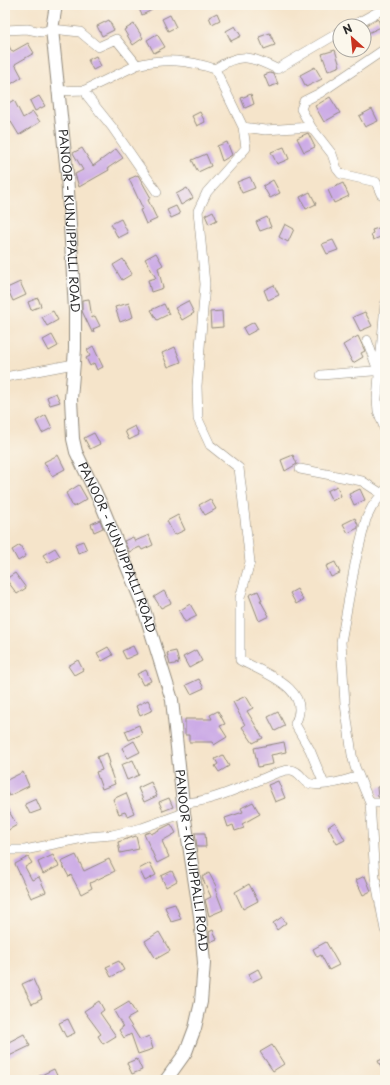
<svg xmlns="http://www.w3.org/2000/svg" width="390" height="1085" font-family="'Playpen Sans',sans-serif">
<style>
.building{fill:#ccabe6}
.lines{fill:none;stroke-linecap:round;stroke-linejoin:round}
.street-casing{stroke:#90887a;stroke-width:10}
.secondary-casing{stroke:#90887a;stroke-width:14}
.street{stroke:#fff;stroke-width:9}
.secondary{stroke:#fff;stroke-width:12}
.labels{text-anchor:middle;stroke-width:3;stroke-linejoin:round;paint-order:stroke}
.street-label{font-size:12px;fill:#2b2b2b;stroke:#fbf7ec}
</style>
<rect width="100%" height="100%" fill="#fbf7ec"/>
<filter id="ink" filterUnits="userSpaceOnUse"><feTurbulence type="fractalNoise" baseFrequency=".025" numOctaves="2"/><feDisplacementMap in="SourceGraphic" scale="8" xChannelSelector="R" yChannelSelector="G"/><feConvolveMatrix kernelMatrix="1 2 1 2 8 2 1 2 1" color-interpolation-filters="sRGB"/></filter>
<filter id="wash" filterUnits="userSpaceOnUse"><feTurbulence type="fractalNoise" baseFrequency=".012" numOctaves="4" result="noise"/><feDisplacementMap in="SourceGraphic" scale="16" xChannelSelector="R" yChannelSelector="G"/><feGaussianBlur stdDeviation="0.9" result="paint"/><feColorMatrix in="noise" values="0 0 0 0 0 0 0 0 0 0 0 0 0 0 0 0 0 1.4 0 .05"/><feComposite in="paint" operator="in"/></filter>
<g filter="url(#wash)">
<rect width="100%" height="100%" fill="#f5e4ca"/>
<g id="blocks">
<path class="building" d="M143,5H149L152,10L142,15L138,7Z
M217,13L220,20L212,24L209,17Z
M170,15L176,27L168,31L162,19Z
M378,19L381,27L368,33L365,26Z
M109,20L114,30L102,36L97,26Z
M134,24L143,38L133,45L124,30Z
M235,26L241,36L231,41L226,31Z
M270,33L275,45L264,49L259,37Z
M157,34L165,47L154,53L147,40Z
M5,38L12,52L28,43L34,53L15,64L22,77L11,84L5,73Z
M335,50L340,66L328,71L322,54Z
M96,56L101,66L93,70L88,60Z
M315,67L322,79L306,87L300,75Z
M270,73L274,74L278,84L269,87L264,75Z
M251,94L254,104L245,108L241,98Z
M39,96L45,106L35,111L30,101Z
M330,97L340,113L324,122L315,106Z
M14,100L23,118L33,112L40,122L19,135L5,112V105Z
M372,109L378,121L365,127L359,116Z
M200,112L205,122L197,126L192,116Z
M308,133L315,147L304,152L297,138Z
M227,142L232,155L222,161L217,146Z
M284,147L289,159L277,164L271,152Z
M82,148L93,166L116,149L123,158L108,168L109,170L79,187L75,174L83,170L73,153Z
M206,154L211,166L198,172L192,160Z
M138,175L151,198L148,200L157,219L146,224L140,210L143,209L129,179Z
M250,177L255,188L242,193L237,182Z
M273,180L280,193L270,198L263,186Z
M343,183L349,196L334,203L328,190Z
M187,188L193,198L181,205L176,194Z
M310,192L316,204L306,209L300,197Z
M176,206L180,214L171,218L167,210Z
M213,211L217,220L209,224L205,215Z
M267,217L271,227L260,231L256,222Z
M121,219L128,233L118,238L111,224Z
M285,224L294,229L288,242L279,237Z
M385,226V235L373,240L371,234L373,233L372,230Z
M333,240L338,250L327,254L322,244Z
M156,253L163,265L158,268L163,288L151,292L148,280L156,278L145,259Z
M123,259L132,274L122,280L113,265Z
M20,282L26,295L13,301L7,288Z
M274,285L279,295L268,300L264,290Z
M38,298L41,306L31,310L28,302Z
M89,299L92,318L95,316L100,326L93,329L94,332H92L82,311V300Z
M188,301L194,313L182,320L175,308Z
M129,303L133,317L120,322L115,307Z
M164,304L169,314L157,320L151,310Z
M53,311L58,320L47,326L42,317Z
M222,311L223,327L211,328L210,312Z
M365,312L372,326L360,331L353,317Z
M254,322L258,329L247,335L243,328Z
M52,335L58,346L49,351L43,340Z
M358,336L365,351L361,353L363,357L353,363L343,345Z
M93,346L103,367L97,370L94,363L90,366L86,358L90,356L87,350Z
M175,347L181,362L168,367L162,353Z
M56,393L60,402L50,405L47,397Z
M46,415L52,428L42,433L36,421Z
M135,426L139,435L129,440L125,431Z
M94,433L100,444L90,449L84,438Z
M58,455L65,469L52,476L44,462Z
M293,455L297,464L285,471L281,460Z
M79,485L87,499L73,507L66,493Z
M337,486L341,496L332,501L327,491Z
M360,489L365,500L354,505L349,494Z
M210,499L216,509L205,515L199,505Z
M178,515L185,530L174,535L167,521Z
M355,518L358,525V528L348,533L343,524Z
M100,520L103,528L94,532L91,524Z
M149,535L153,545L142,550L140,547L129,552L124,541L133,537L135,541Z
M83,541L87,550L78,553L75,544Z
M20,545L26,556L18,561L12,550Z
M55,548L60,556L48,563L43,555Z
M335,562L340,573L331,577L326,566Z
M15,573L26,588L17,594L6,579Z
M297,589L303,600L296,604L290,593Z
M164,591L171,603L161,608L154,597Z
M258,591L262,600H260L269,616L259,621L249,595Z
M190,604L197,616L185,622L179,611Z
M133,646L137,654L126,659L122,651Z
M108,647L113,655L102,661L97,653Z
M196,650L202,661L189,668L183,657Z
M176,651L179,663L170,665L167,653Z
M78,660L83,670L74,675L68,666Z
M146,670L151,681L143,685L137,674Z
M199,679L204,688L191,694L186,685Z
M246,696L253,708L247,711L263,738L253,743L242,727L245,725L233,702Z
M148,700L153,710L140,716L136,706Z
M218,711L225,724L220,726L227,737L214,745L212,742H189V735H185V719H212L210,715Z
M278,712L285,726L275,731L268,717Z
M139,725L142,734L129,740L125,731Z
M134,741L140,752L128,758L122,748Z
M284,742L286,752L271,755L273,764L258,767L254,748Z
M107,753L110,763L108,764L115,784L102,789L96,772L102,770L97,757Z
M223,755L229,766L219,772L215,766L218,764L215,759Z
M133,760L139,775L127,780L121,765Z
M23,772L29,786L9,796L5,788V781Z
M278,781L285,798L275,802L268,785Z
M151,782L157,796L144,802L138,788Z
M385,786V797H378L377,787Z
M126,793L134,813L127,816L125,812L119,814L113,799Z
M169,798L173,807L163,811L159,802Z
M36,799L41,810L30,814L25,804Z
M253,802L260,814L242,824L244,828L235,831L233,825L228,827L225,818L243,812L241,808Z
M5,805L17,825L5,832Z
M335,822L345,840L337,844L328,827Z
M171,824L176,833L162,841L169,857L157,863L144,834L150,832L151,834Z
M195,833H205L206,847H197Z
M136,836L139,849L120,853L118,842Z
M53,855L59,866L43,874L38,862Z
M76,855L84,871L109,859L115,871L90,883L92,888L81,894L71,875L69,877L61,862Z
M28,857L32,863L25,867L32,880L39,877L46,892L31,898L15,864Z
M150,863L156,875L145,881L139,869Z
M172,871L177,881L166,887L161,876Z
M209,873L217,888L215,889L223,910L209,916L205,900L211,897L202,877Z
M365,876L371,891L363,895L356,880Z
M249,884L258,901L243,909L235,892Z
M175,904L181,919L171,922L165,907Z
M282,917L286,923L277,930L273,923Z
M213,930L217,939L210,942L209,932Z
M159,932L170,951L156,959L145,941Z
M326,942L339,965L329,970L321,955L317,957L313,949Z
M119,961L124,970L111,977L106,967Z
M258,969L262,977L252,982L249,974Z
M33,979L42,999L32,1004L22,984Z
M99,1001L104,1010L100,1013L116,1036L103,1044L98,1036L101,1034L84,1011Z
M129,1002L136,1014L127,1019L140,1040L149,1036L153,1049L138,1054L131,1034L124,1038L119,1030L123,1027L114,1011Z
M68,1019L75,1033L66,1037L59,1023Z
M24,1034L30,1046L5,1058V1044Z
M272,1045L284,1064L273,1071L260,1052Z
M385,1058V1075L378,1061Z
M137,1059L142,1070L132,1074L127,1063Z
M54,1069L59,1080H31Z"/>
</g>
</g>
<g filter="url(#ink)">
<use href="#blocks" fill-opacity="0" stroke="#90887a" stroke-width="1"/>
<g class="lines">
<g class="street-casing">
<path id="street" d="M352,26L385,8
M5,30L27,29L42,32L52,29L80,32L98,47L116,39L137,65C165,58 188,60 215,69L243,127L265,130L311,127L332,154L337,169L341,174L376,182L381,194L385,196
M215,69C241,51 251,57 277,69L340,32
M85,90L88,97L112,127L157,192
M57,91L85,90L137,65
M243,127L246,148L207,192L198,211L205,284L197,386L198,419L210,445L239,468L250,562L240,598V660C264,673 314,689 295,724L310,750L324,784
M311,127L301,109L304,101L320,93L385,49
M385,304L377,399L378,411L385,430
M367,340L377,368
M321,375L385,370
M5,377L74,364
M300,469L362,481L382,494
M385,490L372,507L366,519L355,564L341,642L345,704L352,755L355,767L370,803L375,877L385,930
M183,803C210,802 236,789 262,779C270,776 282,769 291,770C300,771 301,779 308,783C320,788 347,780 359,776
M370,803H385
M5,850H25L88,837L112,835L142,828L184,813"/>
</g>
<g class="secondary-casing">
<g id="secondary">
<path id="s1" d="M56,5L52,29L67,174L75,310V349L71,399L73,439L76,452L102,506L142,603L172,700L184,813L200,916L204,963L201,1002L195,1028L186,1052L166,1080"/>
</g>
</g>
<use href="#street" class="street"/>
<use href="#secondary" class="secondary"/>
</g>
</g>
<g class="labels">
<g class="street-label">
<text dy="4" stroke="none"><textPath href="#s1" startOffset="217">PANOOR - KUNJIPPALLI ROAD</textPath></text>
<text dy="4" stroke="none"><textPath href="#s1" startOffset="553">PANOOR - KUNJIPPALLI ROAD</textPath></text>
<text dy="4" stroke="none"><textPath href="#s1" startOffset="877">PANOOR - KUNJIPPALLI ROAD</textPath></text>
</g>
</g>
<rect width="390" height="1085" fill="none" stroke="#fbf7ec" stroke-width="20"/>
<g transform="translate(352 38) rotate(333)"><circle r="19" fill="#fbf7ec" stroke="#a8a59f"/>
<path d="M0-3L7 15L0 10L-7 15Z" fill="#c8321e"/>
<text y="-6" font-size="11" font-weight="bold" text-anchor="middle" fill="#2b2b2b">N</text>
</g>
</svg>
